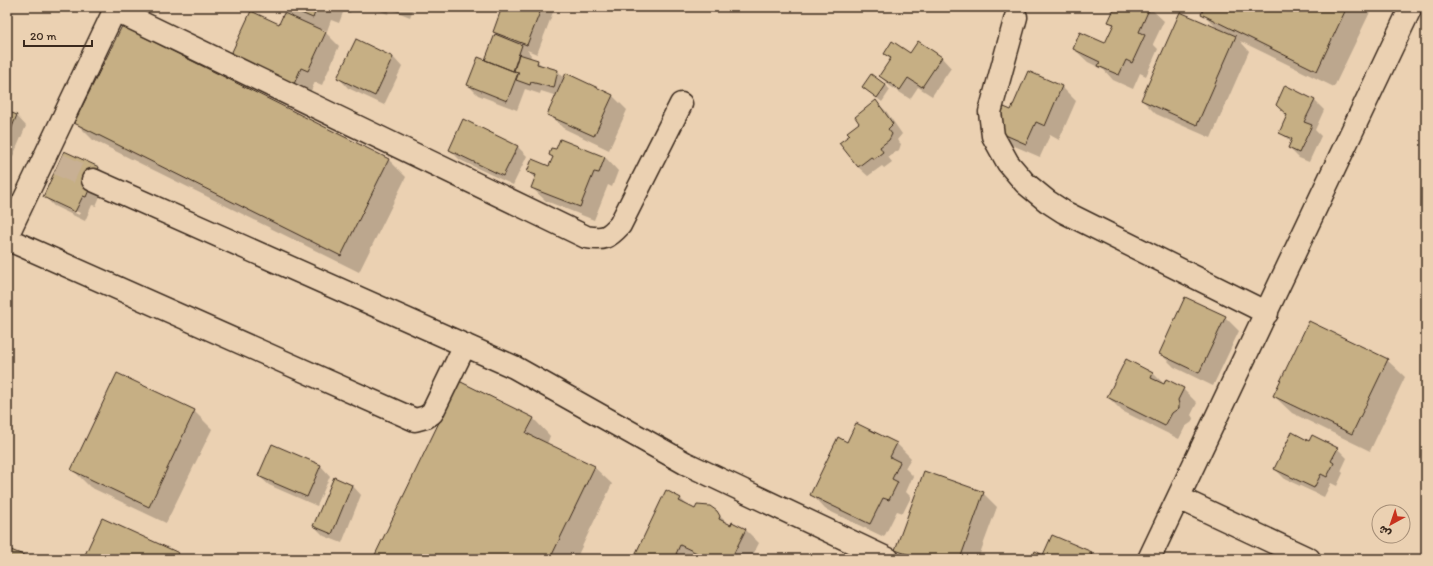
<svg xmlns="http://www.w3.org/2000/svg" width="1433" height="566" font-family="Itim,'Playpen Sans Arabic',sans-serif">
<style>
.shadow{fill:#0003;fill-rule:evenodd}
.building{fill:#c6af84;stroke:#3b2a1e}
.lines{fill:none;stroke-linecap:round;stroke-linejoin:round}
.minor-tunnel{stroke:#c8b094;stroke-width:22;stroke-dasharray:22 11;stroke-linecap:butt}
.minor-casing{stroke:#3b2a1e;stroke-width:25}
.minor{stroke:#ebd1b2;stroke-width:22}
</style>
<rect width="100%" height="100%" fill="#ebd1b2"/>
<filter id="ink" filterUnits="userSpaceOnUse"><feTurbulence type="fractalNoise" baseFrequency=".025" numOctaves="2"/><feDisplacementMap in="SourceGraphic" scale="8" xChannelSelector="R" yChannelSelector="G"/><feConvolveMatrix kernelMatrix="1 2 1 2 8 2 1 2 1" color-interpolation-filters="sRGB"/></filter>
<g filter="url(#ink)">
<path class="shadow" d="M67,7H74L73,9Z
M279,7H352L350,13L344,10L339,23L331,20L327,31L322,29L339,46L322,85L315,82L308,97L246,68L280,25L285,13Z
M375,7H414L410,17L390,9L388,14L378,10Z
M504,7H555L537,54L527,50L531,55L530,58L537,61L545,68L558,71L565,79L567,74L613,96L627,110L609,150L563,128L549,114L557,96L541,91L540,94L525,89L517,110L478,95L468,85L486,61L496,34L494,32ZM517,56H519L520,72L514,83H513L512,72Z
M1108,7H1149L1164,21L1153,44L1158,49L1146,76L1140,73L1133,89L1113,80L1104,70L1088,62L1074,49L1105,44L1114,26L1110,22L1114,13Z
M1206,7H1372V8L1334,87L1240,41L1249,51L1211,138L1156,114L1142,100L1218,29L1203,14Z
M122,28L389,160L406,177L359,272L93,140L76,123Z
M918,42L942,58L951,68L932,96L918,87L910,99L890,86L880,76L891,60L885,54L910,55Z
M393,57L402,67L384,105L348,88L339,78Z
M1029,72L1062,87L1076,101L1059,140L1050,135L1040,157L1010,144L996,130L1012,111Z
M886,85L890,90L882,102L863,87Z
M1314,100L1324,110L1315,130L1321,136L1309,162L1299,158L1289,148L1292,143L1280,132Z
M876,102L886,111L902,134L897,140L901,144L899,150L888,157L892,162L884,168L882,166L868,176L858,167L840,144L851,135Z
M7,112L17,116L26,126L7,170Z
M517,146L527,156L513,185L460,160L450,150Z
M65,152L99,167L108,177L96,206L92,205L85,221L54,206L44,196ZM55,201L80,213L79,215L55,203Z
M550,155L605,157L618,171L612,187L608,185L594,220L546,201L532,188L536,179L528,172L550,167L553,158Z
M1225,317L1239,331L1213,386L1174,367L1160,353Z
M1126,360L1153,373L1165,385L1183,389L1197,403L1191,415L1193,418L1192,422L1185,427L1179,439L1122,411L1108,397Z
M1387,360L1405,377L1370,451L1292,413L1274,396Z
M194,411L212,429L166,523L90,487L72,469Z
M533,418L550,436L547,444L594,467L612,484L576,559H374Z
M856,424L897,444L911,458L905,468L913,476L906,492L911,497L903,513L897,511L884,537L825,509L812,495L847,443Z
M1310,442L1337,448L1347,458L1341,471L1343,473L1337,486L1331,483L1324,497L1285,479L1275,469Z
M273,445L321,466L330,476L317,506L269,485L259,476Z
M352,485L361,495L342,543L324,536L314,526Z
M983,493L997,507L978,559H906L897,549Z
M680,498L689,507L696,510L716,512L730,526L745,529L759,543L751,559H641L636,554Z
M103,519L178,554L183,559H84Z"/>
<path class="building" d="M287,7H317L313,18Z
M502,7H542L527,45L493,32Z
M1109,7H1150L1139,32L1145,35L1132,63L1126,60L1119,75L1098,66L1100,62L1073,49L1080,32L1105,43L1114,24L1108,22L1114,9Z
M1205,7H1347L1317,71L1201,14Z
M251,11L279,24L284,13L326,32L308,71L301,68L294,84L231,54Z
M1180,12L1236,36L1197,125L1141,100Z
M122,26L389,159L341,256L74,123Z
M495,34L522,45L513,71L485,60Z
M356,39L393,57L375,96L337,78Z
M892,41L910,53L918,41L942,57L922,87L908,78L900,90L879,76L891,58L884,54Z
M519,54L538,60L537,64L558,70L554,88L531,82L530,85L516,80L519,72L514,71Z
M478,57L518,73L507,101L467,85Z
M1028,71L1062,86L1045,126L1036,122L1026,144L994,130L1004,107L1011,110Z
M566,73L613,95L594,136L547,115Z
M871,74L886,85L877,98L862,87Z
M1285,85L1315,100L1304,122L1312,125L1299,153L1288,148L1292,139L1279,133L1287,115L1276,105Z
M876,100L893,124L888,129L892,134L889,140L880,147L883,152L874,159L871,157L858,167L839,143L850,135L847,132L859,123L855,117Z
M7,111L17,115L7,139Z
M463,119L518,146L503,176L449,150Z
M560,139L605,157L599,173L594,172L580,207L531,188L536,175L527,172L532,159L549,166L553,157L549,155L551,148L556,149Z
M64,151L99,167L86,197L83,196L75,212L43,197Z
M1185,297L1226,316L1199,373L1159,354Z
M1309,321L1388,359L1352,434L1273,396Z
M1126,359L1153,373L1151,378L1164,384L1166,379L1184,388L1178,400L1179,404V408L1172,413L1165,426L1107,397Z
M117,373L195,410L149,507L71,470Z
M459,381L534,418L526,433L595,466L550,559H373Z
M856,423L897,443L890,457L900,462L892,479L898,482L889,500L883,498L870,524L810,495L838,437L847,442Z
M1292,432L1309,441L1312,435L1338,448L1331,461L1334,463L1327,477L1321,474L1314,488L1274,469Z
M272,444L321,465L307,497L258,476Z
M924,471L984,492L960,559H921L895,550Z
M334,477L352,485L332,534L313,526Z
M666,490L681,498L679,501L695,509L697,505L710,506L717,511L720,516L719,519L731,525L732,522L746,529L731,559H695L697,553L680,545L676,554L678,555L676,559H644L635,555Z
M102,518L179,553L176,559H83Z
M1052,535L1092,552L1091,555L1101,559H1032L1035,551L1043,555Z
M11,550L33,559H7Z"/>
<g class="lines">
<path class="minor-tunnel" d="M58,164L93,180"/>
<g class="minor-casing">
<path id="minor" d="M115,10L586,237C604,240 608,238 620,225L681,104
M1016,17L990,112L993,136L1008,163L1025,183L1047,201L1064,212L1267,313
M93,180L514,367L685,463L888,559
M7,236L116,7
M7,239L415,420L426,417L432,413L465,345
M1179,498L1309,559
M1149,559L1411,7"/>
</g>
<use href="#minor" class="minor"/>
</g>
</g>
<rect width="1433" height="566" fill="none" stroke="#ebd1b2" stroke-width="24"/>
<rect x="12" y="12" width="1409" height="542" fill="none" stroke="#3b2a1e" stroke-width="1.5" filter="url(#ink)"/>
<g transform="translate(1391 524) rotate(220)"><circle r="19" fill="#ebd1b2" stroke="#a58e77"/>
<path d="M0-3L7 15L0 10L-7 15Z" fill="#c8321e"/>
<text y="-6" font-size="11" font-weight="bold" text-anchor="middle" fill="#3b2a1e">ش</text>
</g>
<path d="M24 40v6h68v-6" fill="none" stroke="#3b2a1e" stroke-width="2"/>
<text x="30" y="40" font-size="12" fill="#3b2a1e" stroke="#ebd1b2" stroke-width="3" paint-order="stroke">20 m</text>
</svg>
